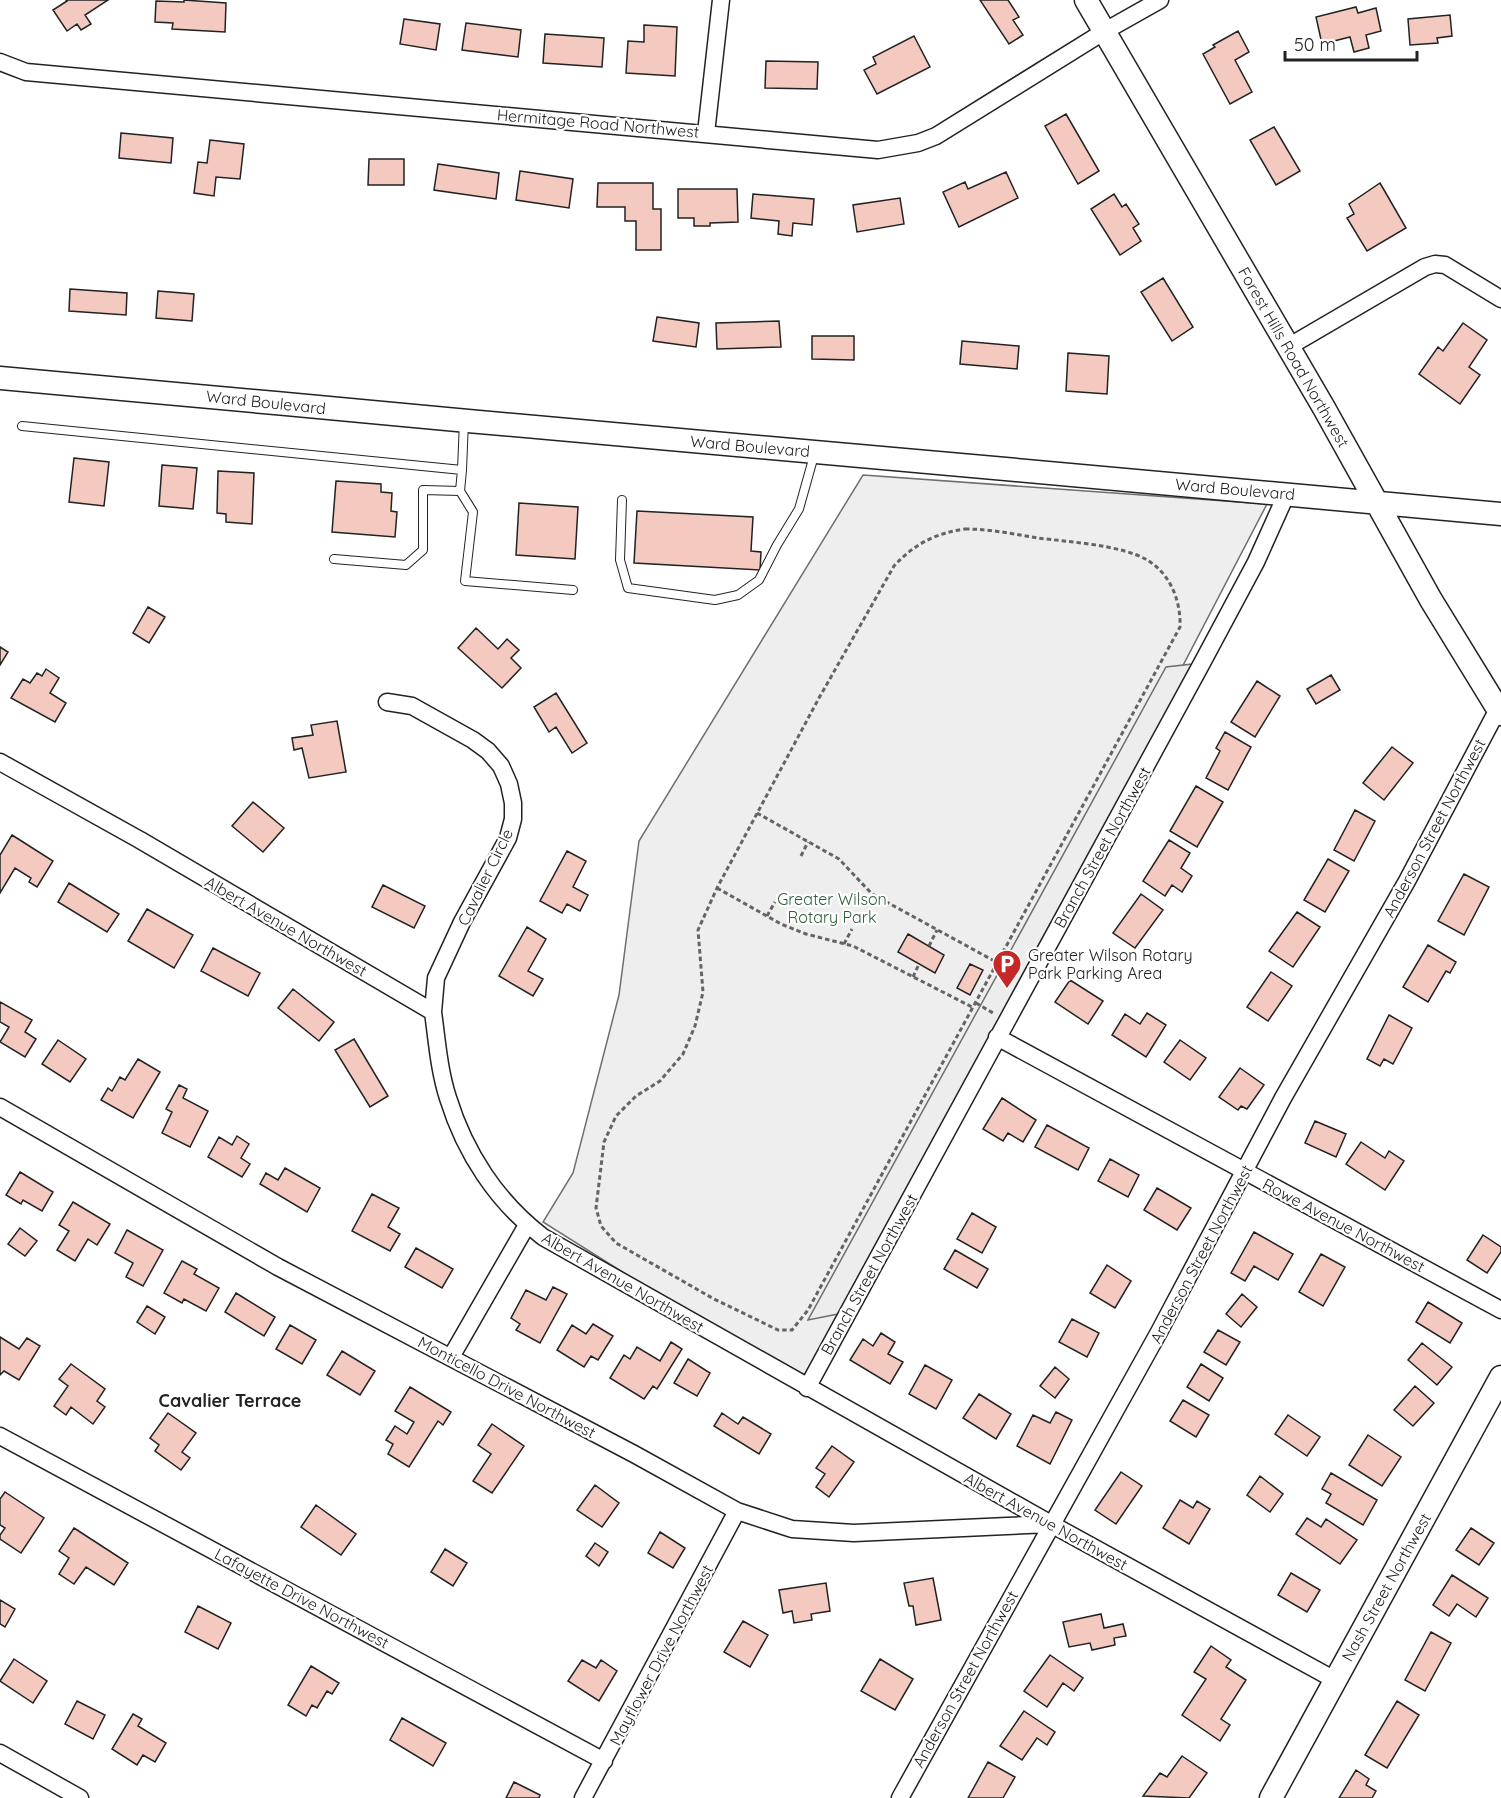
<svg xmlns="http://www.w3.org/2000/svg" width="1501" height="1798" font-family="Quicksand,sans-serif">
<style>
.green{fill:#eee;stroke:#6f6f6f;stroke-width:1.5}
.parking{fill:#ededed;stroke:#6f6f6f;stroke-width:1.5}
.building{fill:#f3c9c0;stroke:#222;stroke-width:1.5}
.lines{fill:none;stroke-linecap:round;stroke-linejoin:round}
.service-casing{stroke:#222;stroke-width:10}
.minor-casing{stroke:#222;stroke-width:19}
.secondary-casing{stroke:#222;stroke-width:25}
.path{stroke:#646464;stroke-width:3;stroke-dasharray:4.5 3;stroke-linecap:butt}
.service{stroke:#fff;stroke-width:8}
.minor{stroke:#fff;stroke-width:16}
.secondary{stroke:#fff;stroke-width:22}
.labels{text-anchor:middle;stroke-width:4.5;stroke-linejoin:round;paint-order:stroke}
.street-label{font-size:16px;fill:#222;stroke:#fff}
.park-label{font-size:16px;fill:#2f5e38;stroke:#fff}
.poi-label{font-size:16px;fill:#222;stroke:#fff;text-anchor:start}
.neighbourhood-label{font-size:18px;font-weight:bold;fill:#222;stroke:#fff}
</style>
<rect width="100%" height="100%" fill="#fff"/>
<path class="green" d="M863,475L1267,504L807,1388L543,1222L573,1173L619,995L639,841Z"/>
<path class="parking" d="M1202,663L848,1312L808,1320L1166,667Z"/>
<path class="building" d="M66,0H108L85,15L91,24L81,30L77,24L67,31L53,10L67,1Z
M184,0L226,3L225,32L172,29L173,23L155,22L156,1L184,2Z
M980,0H1008L1019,17L1013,20L1023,35L1009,44Z
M1356,7L1358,13L1376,8L1381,31L1366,35L1369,48L1354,52L1350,37L1322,44L1316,17Z
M1450,15L1452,36L1437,38L1438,43L1410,45L1408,19Z
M404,19L440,24L436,50L400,44Z
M466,23L521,30L518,57L462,50Z
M644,25L677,27L675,76L626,73L628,41L644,42Z
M1238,31L1249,52L1235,60L1252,92L1230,104L1203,54L1215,47L1213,45Z
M545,34L604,38L602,67L543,63Z
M914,36L930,67L877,94L864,70L876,64L873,57Z
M766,61L818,62L817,89L765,88Z
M1066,114L1099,171L1078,184L1045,126Z
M1274,127L1300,171L1276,185L1250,140Z
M121,133L173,138L171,163L119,158Z
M210,140L244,144L240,179L216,177L214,196L194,193L198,162L207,163Z
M369,159H404V185H368Z
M438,164L499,173L496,199L434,190Z
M520,171L573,179L569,208L516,200Z
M1006,172L1018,198L959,227L943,192L965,182L968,189Z
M598,183H653V209H661V250H636V221H625V207H597Z
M1380,183L1406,228L1367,251L1347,218L1354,214L1349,204Z
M678,189H737L738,222L710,223V226H694V218H678Z
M753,194L814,199L812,225L793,223L792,236L778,234L779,221L751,218Z
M1114,194L1122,207L1126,204L1139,224L1133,228L1141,241L1120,255L1091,209Z
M900,198L904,224L857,232L853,205Z
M1163,278L1193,327L1172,341L1141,292Z
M70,289L127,293L126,315L69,311Z
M158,291L194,294L192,321L156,318Z
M657,317L699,323L696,347L653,341Z
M779,321L781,347L717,349L716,323Z
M1463,323L1487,340L1469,367L1480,375L1460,404L1419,374L1438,347L1443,351Z
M812,336H854V360L812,359Z
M962,341L1019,346L1017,369L960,364Z
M1068,353L1109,356L1107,394L1066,391Z
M74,458L109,462L104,506L69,502Z
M162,465L197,468L193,509L159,506Z
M218,471L254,473L252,524L226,522V514L217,513Z
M336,481L381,484V492L392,493L391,511L397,512L395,537L332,532Z
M519,503L578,507L575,559L516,555Z
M637,511L753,517L751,551L761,552L760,570L634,563Z
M148,607L165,617L149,643L133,633Z
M476,628L498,649L507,639L519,650L511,658L521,668L502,688L458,648Z
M0,647L8,652L0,665Z
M46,669L59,678L50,693L66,703L55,722L11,698L23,679L30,683L37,673L42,676Z
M1331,675L1340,690L1316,704L1307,689Z
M1257,681L1280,696L1255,737L1231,722Z
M556,693L587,743L572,753L556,727L549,732L534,707Z
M337,721L346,772L309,778L302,748L294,750L292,738L313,735L311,725Z
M1225,732L1251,747L1228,790L1206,778L1220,751L1216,748Z
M1392,747L1413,763L1384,800L1363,783Z
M1196,786L1223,802L1197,847L1170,831Z
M253,802L284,828L263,852L232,826Z
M1355,810L1375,821L1354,861L1334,850Z
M12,835L53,861L37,887L29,882L31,878L15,868L0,893V855Z
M1169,840L1190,853L1181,868L1192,876L1182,892L1172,885L1165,896L1143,881Z
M567,851L586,861L573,887L588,895L580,911L567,904L562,913L540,901Z
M1328,859L1349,871L1325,912L1304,900Z
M1464,874L1489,887L1464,935L1438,921Z
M69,883L119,914L107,932L58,902Z
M383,885L425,906L414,928L372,907Z
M1141,894L1163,910L1135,948L1113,933Z
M147,909L193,935L174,968L128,941Z
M1297,912L1320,927L1293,967L1269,951Z
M527,927L546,939L528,971L543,979L533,996L499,976Z
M908,934L944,955L935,973L898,952Z
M1428,945L1456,962L1450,973L1446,971L1428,1002L1403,987Z
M213,948L260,973L248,996L201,971Z
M970,964L983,970L970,995L957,988Z
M1271,972L1292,986L1268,1021L1247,1007Z
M1070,980L1103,1001L1088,1024L1055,1002Z
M293,989L334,1022L319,1041L278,1008Z
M0,1002L32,1020L25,1032L36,1039L25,1057L0,1042L9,1027L0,1022Z
M1147,1013L1166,1025L1146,1057L1112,1035L1125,1014L1140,1024Z
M1389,1015L1412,1028L1393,1064L1384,1059L1380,1066L1367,1059Z
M354,1039L388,1096L370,1107L335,1050Z
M58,1040L86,1059L70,1082L42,1064Z
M1180,1040L1206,1058L1190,1080L1164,1062Z
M138,1059L160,1072L133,1118L101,1100L108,1088L112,1091L120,1077L125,1080Z
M1240,1068L1264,1085L1247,1109L1241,1106L1238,1110L1219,1097Z
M179,1085L187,1089L183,1098L208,1111L190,1147L162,1133L172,1112L166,1109Z
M1002,1098L1036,1120L1023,1142L1008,1133L1003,1141L983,1129Z
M1315,1121L1346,1134L1336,1157L1305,1143Z
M1047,1125L1089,1148L1078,1170L1035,1147Z
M237,1136L249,1144L241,1158L250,1164L242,1177L208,1157L219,1137L232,1145Z
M1361,1142L1385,1158L1389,1151L1404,1161L1385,1190L1346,1164Z
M1110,1159L1139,1175L1128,1197L1098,1181Z
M285,1168L320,1188L307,1212L260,1184L266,1173L278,1180Z
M20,1172L53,1192L42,1211L23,1200L21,1204L6,1195Z
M1157,1188L1191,1208L1177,1230L1144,1210Z
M372,1194L399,1208L388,1227L400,1234L390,1251L352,1231Z
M73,1202L110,1224L97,1245L88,1239L75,1261L57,1250L69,1231L59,1225Z
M972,1213L996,1227L982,1253L957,1239Z
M20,1228L37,1241L25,1256L8,1244Z
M127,1230L163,1250L143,1286L126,1277L133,1263L115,1253Z
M1254,1232L1293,1254L1278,1280L1254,1266L1245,1281L1231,1273Z
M1483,1235L1501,1247V1252L1487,1273L1467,1260Z
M416,1248L453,1269L442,1288L405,1267Z
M955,1250L988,1269L977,1288L944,1269Z
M1321,1254L1345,1267L1323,1306L1299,1292Z
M182,1261L197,1269L194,1274L219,1288L206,1311L184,1299L182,1303L164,1293Z
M1107,1265L1131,1281L1115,1308L1090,1293Z
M553,1287L567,1294L540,1343L516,1330L520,1324L511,1318L526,1290L546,1300Z
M236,1293L275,1317L264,1336L225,1312Z
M1242,1294L1257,1307L1241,1327L1226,1314Z
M1428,1302L1462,1323L1450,1343L1416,1322Z
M147,1306L165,1317L155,1334L137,1322Z
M1072,1319L1099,1333L1087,1357L1059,1342Z
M593,1324L613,1336L598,1360L591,1356L584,1367L557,1350L572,1325L586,1334Z
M290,1325L316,1340L302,1364L276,1349Z
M1218,1330L1240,1342L1226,1365L1204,1352Z
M881,1333L895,1342L888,1354L903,1362L890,1384L850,1360L863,1339L873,1346Z
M0,1337L19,1349L27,1338L40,1346L19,1380L4,1371L0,1375Z
M671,1342L682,1349L657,1389L653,1386L644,1399L610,1378L624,1355L630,1359L637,1347L660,1361Z
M1422,1343L1452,1367L1437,1385L1408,1360Z
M342,1351L375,1371L360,1395L327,1375Z
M688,1359L710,1373L697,1396L674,1383Z
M71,1364L105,1389L97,1401L105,1407L93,1424L71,1407L66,1415L54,1406L68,1386L59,1379Z
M1201,1364L1223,1378L1209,1401L1187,1387Z
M925,1365L952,1380L936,1409L909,1394Z
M1055,1367L1069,1379L1055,1398L1040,1386Z
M1415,1386L1434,1403L1413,1426L1394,1410Z
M410,1387L451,1412L443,1425L438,1421L409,1467L388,1454L393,1444L386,1440L395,1426L407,1434L414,1422L395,1411Z
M979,1394L1011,1414L996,1439L963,1418Z
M1183,1400L1209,1415L1196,1437L1170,1421Z
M1056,1412L1072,1420L1050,1464L1017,1446L1033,1415L1050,1423Z
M168,1413L196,1433L182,1452L190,1458L181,1470L155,1451L159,1445L150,1438Z
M722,1413L738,1424L743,1417L771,1434L759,1454L714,1426Z
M1288,1415L1320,1437L1307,1456L1275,1434Z
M492,1424L524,1446L492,1493L473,1481L491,1454L478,1445Z
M1368,1435L1401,1457L1382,1486L1349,1465Z
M832,1446L854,1462L829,1497L816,1487L825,1474L816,1468Z
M1121,1472L1142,1486L1116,1524L1095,1510Z
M1331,1473L1377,1500L1363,1525L1326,1503L1331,1494L1322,1489Z
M1260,1476L1283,1494L1270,1512L1247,1495Z
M595,1485L619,1503L602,1527L577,1510Z
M5,1492L44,1518L21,1553L0,1539V1535L5,1528L0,1525V1499Z
M1180,1500L1193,1508L1197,1501L1210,1509L1189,1544L1163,1528Z
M316,1505L356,1534L341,1555L301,1527Z
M1307,1518L1321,1527L1326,1519L1357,1540L1340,1564L1296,1534Z
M74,1528L128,1563L114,1585L86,1567L74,1584L59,1574L69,1558L59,1551Z
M1471,1528L1494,1543L1479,1565L1456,1550Z
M660,1532L685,1548L673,1568L648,1553Z
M595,1543L608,1552L599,1566L586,1556Z
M445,1549L467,1563L453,1586L431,1572Z
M1291,1573L1320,1590L1307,1612L1278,1595Z
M1452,1575L1488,1598L1476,1617L1457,1604L1449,1616L1433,1605Z
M933,1578L941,1620L916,1625L913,1606H909L904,1583Z
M826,1583L830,1611L811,1614L812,1620L794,1623L792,1611L783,1613L779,1590Z
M0,1600L15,1609L5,1627L0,1624Z
M198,1606L231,1623L218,1649L185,1632Z
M1101,1614L1104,1628L1123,1624L1126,1636L1114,1638L1115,1645L1092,1650L1090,1643L1069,1647L1063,1622Z
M743,1621L768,1635L750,1667L724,1652Z
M1431,1632L1451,1643L1425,1691L1405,1680Z
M1211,1646L1231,1660L1226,1667L1246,1680L1221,1719L1230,1725L1220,1741L1182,1715L1206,1679L1194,1672Z
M1050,1655L1083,1678L1074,1691L1063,1683L1047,1707L1024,1691Z
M14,1659L47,1681L33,1703L0,1681Z
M880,1659L913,1679L895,1710L861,1691Z
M582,1660L596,1668L601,1660L617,1671L599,1701L568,1681Z
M311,1666L339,1683L332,1694L327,1691L317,1708L312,1705L306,1716L288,1705Z
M77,1701L105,1715L93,1739L65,1724Z
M1397,1701L1419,1715L1387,1768L1365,1755Z
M1024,1711L1055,1732L1047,1745L1037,1738L1022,1760L1000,1746Z
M133,1714L142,1719L138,1726L166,1743L155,1762L143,1755L137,1765L112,1749Z
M402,1718L446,1743L433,1766L390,1740Z
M1182,1756L1207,1773L1189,1798L1143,1796L1160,1773L1167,1777Z
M988,1762L1015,1777L1003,1798H968Z
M1356,1770L1369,1779L1366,1785L1376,1791L1372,1798H1339Z
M514,1782L540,1795L539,1798H506Z"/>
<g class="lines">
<g class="service-casing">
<path id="service" d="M22,426L462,470L464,421
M460,491L473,512L465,581L573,590
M622,500L620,560L628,588L715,600L738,595L759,580L777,545L799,509L815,452
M334,559L406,565L423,550V490L460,491L462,470"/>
</g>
<g class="minor-casing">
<path id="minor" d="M0,62L26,72L878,150L918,143L936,136L1105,31L1160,0
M706,133L721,0
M1288,347L1425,267L1435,264L1445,265L1501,299
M387,702L412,706L473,740L488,751L501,766L509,784L513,803V819L508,838L462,922L436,978L433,1012
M0,762L140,840L433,1012C437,1041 439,1070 448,1098C465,1153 497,1202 543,1237L1051,1524L1335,1680
M997,1037L1501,1310
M0,1107L278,1267L634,1454L737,1511L792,1529L854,1533L1050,1524
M451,1357L527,1225
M807,1388L1202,663L1256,562L1287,493
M0,1436L604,1761
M0,1753L80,1798
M583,1798L737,1511
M900,1798L1159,1332L1283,1098L1407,881L1498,709"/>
</g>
<g class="secondary-casing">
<path id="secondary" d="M1086,0L1324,408L1431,600L1501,714
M0,378C156,391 312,407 468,421C812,452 1157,482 1501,514
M1271,1798L1501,1377"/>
</g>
<path class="path" d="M965,529C990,529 1014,534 1038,538C1069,542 1122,545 1147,560C1171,574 1181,602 1180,627L808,1310L792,1330H778L714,1299L616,1243L601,1226L596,1208L604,1142L616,1116L636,1096L660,1081L683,1054L695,1026L703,992L698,930L717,888L819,698L894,566C914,544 936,533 965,529Z
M757,813L839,859L872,894L998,963
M801,856L808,842
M717,888L781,924L806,934L853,946L974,1008
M866,906L872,894
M767,916L775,902
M844,944L852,929
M929,946L937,930
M913,977L919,964
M976,1003L993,1013"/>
<use href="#service" class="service"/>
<use href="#minor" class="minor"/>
<use href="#secondary" class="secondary"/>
</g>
<defs>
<g id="parking-pin" transform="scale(1.5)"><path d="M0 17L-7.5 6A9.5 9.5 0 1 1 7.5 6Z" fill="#c62828" stroke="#fff"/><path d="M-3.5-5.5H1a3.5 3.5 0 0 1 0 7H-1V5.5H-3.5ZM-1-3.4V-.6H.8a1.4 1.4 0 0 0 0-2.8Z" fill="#fff"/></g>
</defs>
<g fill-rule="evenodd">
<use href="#parking-pin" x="1007" y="964"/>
</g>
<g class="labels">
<g class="street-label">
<text transform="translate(598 123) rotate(5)" y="6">Hermitage Road Northwest</text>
<text transform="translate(1294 357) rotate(60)" y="6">Forest Hills Road Northwest</text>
<text transform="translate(266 402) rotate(6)" y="6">Ward Boulevard</text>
<text transform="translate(750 446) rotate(5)" y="6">Ward Boulevard</text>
<text transform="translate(1235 489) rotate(5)" y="6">Ward Boulevard</text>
<text transform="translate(1434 828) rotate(-62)" y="6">Anderson Street Northwest</text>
<text transform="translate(1102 847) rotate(-61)" y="6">Branch Street Northwest</text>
<text transform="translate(485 877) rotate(-64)" y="6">Cavalier Circle</text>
<text transform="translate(286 926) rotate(30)" y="6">Albert Avenue Northwest</text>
<text transform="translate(1344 1225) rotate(28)" y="6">Rowe Avenue Northwest</text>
<text transform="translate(1201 1254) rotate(-62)" y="6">Anderson Street Northwest</text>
<text transform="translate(869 1274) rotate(-61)" y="6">Branch Street Northwest</text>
<text transform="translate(623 1282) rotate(30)" y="6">Albert Avenue Northwest</text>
<text transform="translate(507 1387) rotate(28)" y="6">Monticello Drive Northwest</text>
<text transform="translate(1046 1521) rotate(29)" y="6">Albert Avenue Northwest</text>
<text transform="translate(1386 1587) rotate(-61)" y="6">Nash Street Northwest</text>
<text transform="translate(302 1598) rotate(28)" y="6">Lafayette Drive Northwest</text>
<text transform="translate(661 1655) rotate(-62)" y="6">Mayflower Drive Northwest</text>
<text transform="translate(965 1679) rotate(-61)" y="6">Anderson Street Northwest</text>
</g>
<g class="park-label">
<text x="832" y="905">Greater Wilson<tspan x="832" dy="18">Rotary Park</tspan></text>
</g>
<g class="poi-label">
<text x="1028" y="961">Greater Wilson Rotary<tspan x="1028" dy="18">Park Parking Area</tspan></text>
</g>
<g class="neighbourhood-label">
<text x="230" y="1407">Cavalier Terrace</text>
</g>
</g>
<path d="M1285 51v9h132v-9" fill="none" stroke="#222222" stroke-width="3"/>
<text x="1294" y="51" font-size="18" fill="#222222" stroke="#ffffff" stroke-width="4.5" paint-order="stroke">50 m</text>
</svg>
